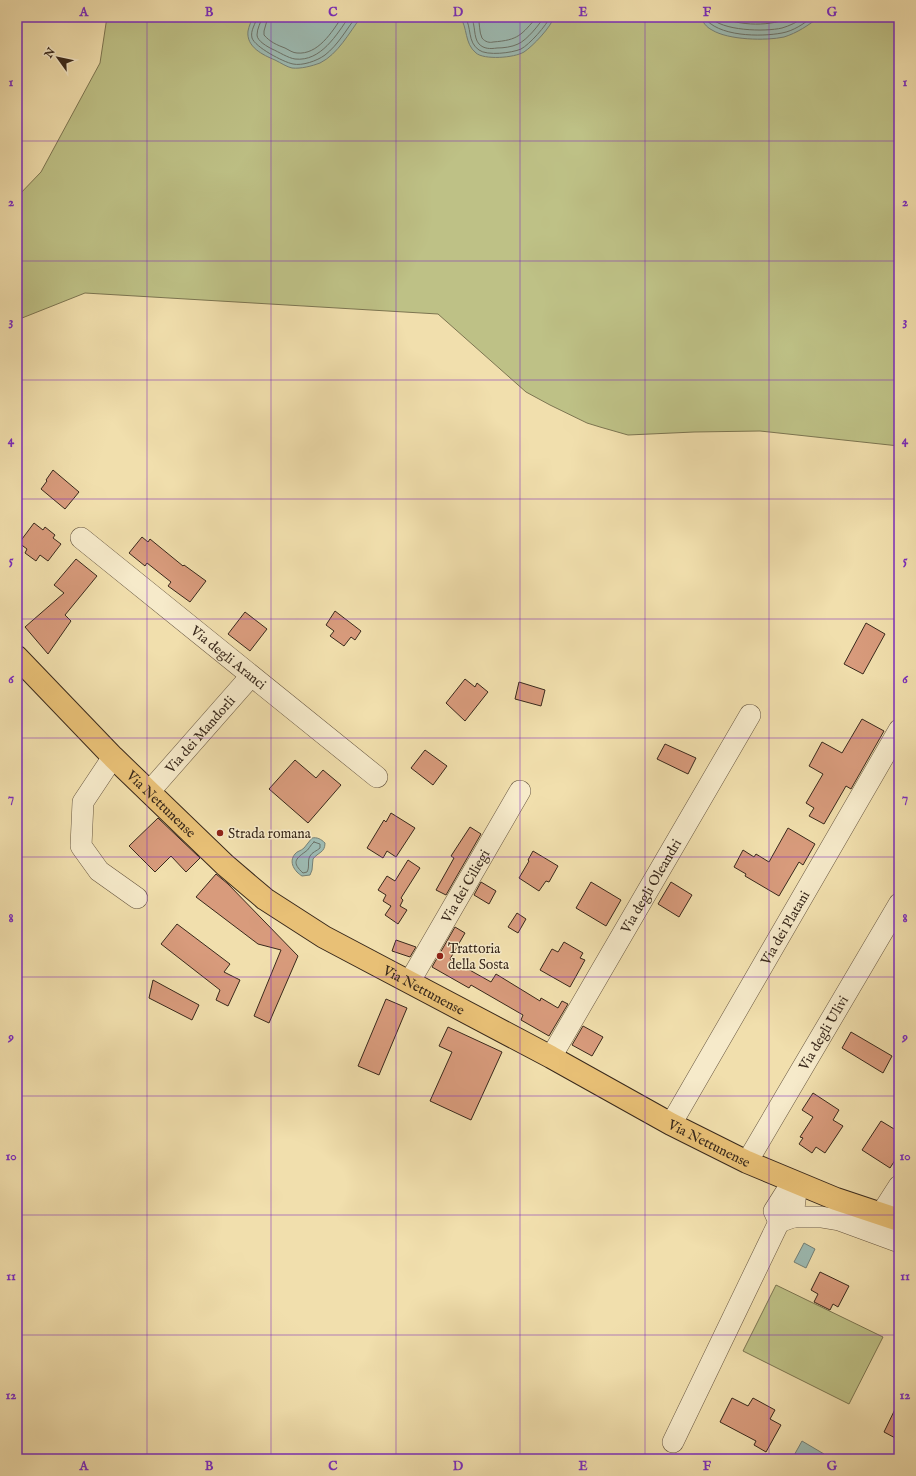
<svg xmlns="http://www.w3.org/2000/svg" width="916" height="1476" font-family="'IM FELL English',serif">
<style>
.green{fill:#bec186;stroke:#7c7551}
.water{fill:#9dbbb3;stroke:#758177}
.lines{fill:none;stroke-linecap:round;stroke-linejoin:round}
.shore{stroke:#6b7268;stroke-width:1}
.building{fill:#d89b7c;stroke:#39291c}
.minor-casing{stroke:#675640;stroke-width:22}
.major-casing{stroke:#39291c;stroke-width:24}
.minor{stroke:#f6eaca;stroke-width:21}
.major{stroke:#e8c076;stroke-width:22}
.grid{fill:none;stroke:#7b2cbf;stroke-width:1;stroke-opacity:0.55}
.poi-dot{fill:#8f2418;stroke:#f6eaca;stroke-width:1.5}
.labels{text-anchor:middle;stroke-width:3;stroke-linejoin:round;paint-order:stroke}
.street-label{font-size:14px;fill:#39291c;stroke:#f6eaca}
.poi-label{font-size:14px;fill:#39291c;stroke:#f6eaca;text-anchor:start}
.neatline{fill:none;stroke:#7b2cbf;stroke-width:1.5}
.grid-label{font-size:13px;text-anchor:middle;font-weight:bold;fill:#7b2cbf}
</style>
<rect width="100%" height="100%" fill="#f1dfad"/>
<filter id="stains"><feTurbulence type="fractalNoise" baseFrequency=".005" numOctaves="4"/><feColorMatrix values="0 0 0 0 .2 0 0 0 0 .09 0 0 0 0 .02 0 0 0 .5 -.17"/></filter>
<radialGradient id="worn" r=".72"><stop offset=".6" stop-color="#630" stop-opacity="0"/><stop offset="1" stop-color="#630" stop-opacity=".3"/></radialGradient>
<path class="green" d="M107,17H899V446L760,431L694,432L628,435L600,427L587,423L550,405L526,392L438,314L85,293L17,320V197L41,172L100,63Z
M776,1285L883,1337L849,1404L743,1351Z"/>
<path class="water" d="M254,17H361C349,33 338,54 320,63C312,66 301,69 292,68C287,67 281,63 275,60C263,55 246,47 248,31C249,26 251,21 254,17Z
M460,17H554C551,27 533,46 524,52C514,58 484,60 476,53C464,43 468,28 460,17Z
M700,17H819C809,25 797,33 784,37C766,41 728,40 712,30C706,27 703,22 700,17Z
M312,838C317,837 321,839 325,843C325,853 318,852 313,859L312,870L310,875L302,876C295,872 288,862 295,854C297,851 301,851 304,848C307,845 309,841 312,838Z
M804,1243L815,1249L806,1268L794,1262Z
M802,1441L824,1454L821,1459H792Z"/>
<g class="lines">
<path class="shore" d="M257,17C256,24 250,30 252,38C255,47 283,62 293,64C302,66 317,61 325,55C338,45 346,30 356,17
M262,17C261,23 257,28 257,35C257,41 268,47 272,49C279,52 288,58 295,59C321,62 337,34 349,17
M268,17L264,31V35C270,42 277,45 285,48C289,50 293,53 297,53C318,55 332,32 342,17
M465,17C472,27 467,42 479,50C487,56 512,53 521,49C529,45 547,25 550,17
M471,17C476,25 473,37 479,44C484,49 490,49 497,48C503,48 512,47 518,44C527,40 539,25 544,17
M478,17C480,24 479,32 482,38C485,42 490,43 493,42C519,40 521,35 537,17
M704,17C717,37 761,37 782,33C793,31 804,24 812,17
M710,17C721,31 765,32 782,28C789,26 798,22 804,17
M719,17C741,26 770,27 792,17
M314,842L320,844V848C317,851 312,852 310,856C307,861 310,867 307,872L303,873C292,863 295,859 305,852C309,850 310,845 314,842Z"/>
</g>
<path class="building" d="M53,470L79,492L65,509L41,489L47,481L46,480Z
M34,523L43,530L45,527L55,535L53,538L61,544L48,561L40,555L36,561L25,553L27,549L19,543Z
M142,537L148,542L150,539L183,566L184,565L206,581L190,602L168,586L171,582L147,563L145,566L129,553Z
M76,559L97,576L65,615L71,621L48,654L25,627L64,593L54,585Z
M335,611L361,631L355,640L351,637L344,646L330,636L334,631L326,625Z
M245,612L267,629L250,651L228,634Z
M866,623L885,634L863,674L844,664Z
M465,679L475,687L477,683L488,692L465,721L446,703Z
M519,682L545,690L541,706L515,699Z
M862,719L884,731L851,789L846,786L824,824L809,816L814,808L806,803L823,774L809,766L822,742L842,753Z
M665,744L696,758L688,774L657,759Z
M425,750L447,766L433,785L411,768Z
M295,760L316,778L323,770L341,785L308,823L269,789Z
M391,813L415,828L396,857L387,851L383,858L367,848L384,820L386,822Z
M158,818L200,858L186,872L171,856L155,872L129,846Z
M470,827L481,834L446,895L436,890L454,858L451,856Z
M788,828L815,844L803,865L799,862L779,896L745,876L746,874L734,867L743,850L754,857L756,854L769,862Z
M533,851L558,866L549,882L546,881L539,891L519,878L529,861L528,860Z
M408,860L420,868L401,898L403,900L400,906L407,910L398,924L385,915L391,906L383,901L386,895L378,890L387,876L395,881Z
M216,874L228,884L298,956L269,1023L254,1016L281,950L258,944L196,897Z
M481,882L496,891L489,904L474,895Z
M591,882L621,900L606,926L576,908Z
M671,882L692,895L679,917L658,904Z
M517,913L526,919L518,933L508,927Z
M177,924L230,964L224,972L240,980L228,1006L216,1000L220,990L161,944Z
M455,927L465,933L450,959L491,982L496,974L540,1001L541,998L558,1008L562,1001L568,1004L549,1036L521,1020L523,1015L471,985L469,988L432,967Z
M396,940L416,947L410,957L392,951Z
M564,942L583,953L580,958L585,960L570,987L540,970L552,949L558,952Z
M153,980L199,1005L192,1020L149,998Z
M386,999L407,1008L379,1075L358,1066Z
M583,1026L603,1037L592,1056L572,1045Z
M448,1027L502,1052L471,1120L430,1101L452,1052L439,1046Z
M851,1032L892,1056L883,1073L842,1048Z
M813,1093L839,1110L833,1120L843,1126L825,1153L816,1147L812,1153L799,1144L803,1138L800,1137L813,1117L802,1110Z
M881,1121L899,1132V1154L890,1168L862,1150Z
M820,1272L849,1286L838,1307L833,1304L830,1310L814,1302L818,1294L811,1290Z
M732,1398L748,1406L753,1398L775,1410L770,1419L781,1425L766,1452L754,1445L756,1441L720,1422Z
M899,1401V1440L884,1432Z"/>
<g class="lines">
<g class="minor-casing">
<g id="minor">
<path id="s1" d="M81,538L377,777"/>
<path d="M113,757L83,802L81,846L99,871L137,898"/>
<path id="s2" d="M149,792L251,676"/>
<path id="s3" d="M410,981L520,791"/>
<path id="s4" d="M551,1057L750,715"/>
<path id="s5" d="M671,1124L899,730"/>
<path id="s6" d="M747,1162L899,904"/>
<path d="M793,1181L774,1211L779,1222L793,1217L797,1183"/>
<path d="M881,1214L899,1186"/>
<path d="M793,1217H821L839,1220L899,1242"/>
<path d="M673,1442L779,1222"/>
</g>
</g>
<g class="major-casing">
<g id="major">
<path id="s7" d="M17,657L113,757L225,865L265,899L324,937L551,1057L671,1124L747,1162L836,1199L899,1220"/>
</g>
</g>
<use href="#minor" class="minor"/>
<use href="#major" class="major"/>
</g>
<path class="grid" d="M147,17V1459M271,17V1459M396,17V1459M520,17V1459M645,17V1459M769,17V1459M17,141H899M17,261H899M17,380H899M17,499H899M17,619H899M17,738H899M17,857H899M17,977H899M17,1096H899M17,1215H899M17,1335H899"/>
<g class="poi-dot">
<circle cx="220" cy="833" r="4"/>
<circle cx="440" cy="956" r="4"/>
</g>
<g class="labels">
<g class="street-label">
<text dy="5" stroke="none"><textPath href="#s1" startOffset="190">Via degli Aranci</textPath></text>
<text dy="5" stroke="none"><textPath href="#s2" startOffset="77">Via dei Mandorli</textPath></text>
<text dy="5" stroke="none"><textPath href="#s7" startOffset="206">Via Nettunense</textPath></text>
<text dy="5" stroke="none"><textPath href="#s3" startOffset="110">Via dei Ciliegi</textPath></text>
<text dy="5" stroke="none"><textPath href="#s4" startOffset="198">Via degli Oleandri</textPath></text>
<text dy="5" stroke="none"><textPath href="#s5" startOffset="227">Via dei Platani</textPath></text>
<text dy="5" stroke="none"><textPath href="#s7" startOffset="530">Via Nettunense</textPath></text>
<text dy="5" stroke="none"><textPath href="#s6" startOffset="150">Via degli Ulivi</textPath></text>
<text dy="5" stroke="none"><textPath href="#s7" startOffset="854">Via Nettunense</textPath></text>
</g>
<g class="poi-label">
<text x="228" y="838">Strada romana</text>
<text x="448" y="953">Trattoria<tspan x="448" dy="16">della Sosta</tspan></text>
</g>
</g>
<rect width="916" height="1476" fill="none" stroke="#f1dfad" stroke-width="44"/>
<g transform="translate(58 58) rotate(303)" stroke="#f6eaca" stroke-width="3" paint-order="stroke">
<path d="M0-3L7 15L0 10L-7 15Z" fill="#39291c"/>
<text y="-6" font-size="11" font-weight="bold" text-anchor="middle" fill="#39291c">N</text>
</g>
<rect x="22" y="22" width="872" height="1432" class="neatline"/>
<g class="grid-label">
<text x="84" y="16">A</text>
<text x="209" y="16">B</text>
<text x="333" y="16">C</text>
<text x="458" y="16">D</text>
<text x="583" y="16">E</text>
<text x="707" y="16">F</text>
<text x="832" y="16">G</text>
<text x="11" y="86">1</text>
<text x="905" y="86">1</text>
<text x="11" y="206">2</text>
<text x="905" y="206">2</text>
<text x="11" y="325">3</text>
<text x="905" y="325">3</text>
<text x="11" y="444">4</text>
<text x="905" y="444">4</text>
<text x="11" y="564">5</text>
<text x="905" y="564">5</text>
<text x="11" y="683">6</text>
<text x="905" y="683">6</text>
<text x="11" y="802">7</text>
<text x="905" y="802">7</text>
<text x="11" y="922">8</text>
<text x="905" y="922">8</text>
<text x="11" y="1041">9</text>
<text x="905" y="1041">9</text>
<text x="11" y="1160">10</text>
<text x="905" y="1160">10</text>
<text x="11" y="1280">11</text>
<text x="905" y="1280">11</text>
<text x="11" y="1399">12</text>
<text x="905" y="1399">12</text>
<text x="84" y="1470">A</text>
<text x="209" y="1470">B</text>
<text x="333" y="1470">C</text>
<text x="458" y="1470">D</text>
<text x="583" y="1470">E</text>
<text x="707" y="1470">F</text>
<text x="832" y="1470">G</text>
</g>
<rect width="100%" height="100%" filter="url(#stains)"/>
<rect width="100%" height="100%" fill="url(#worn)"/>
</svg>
